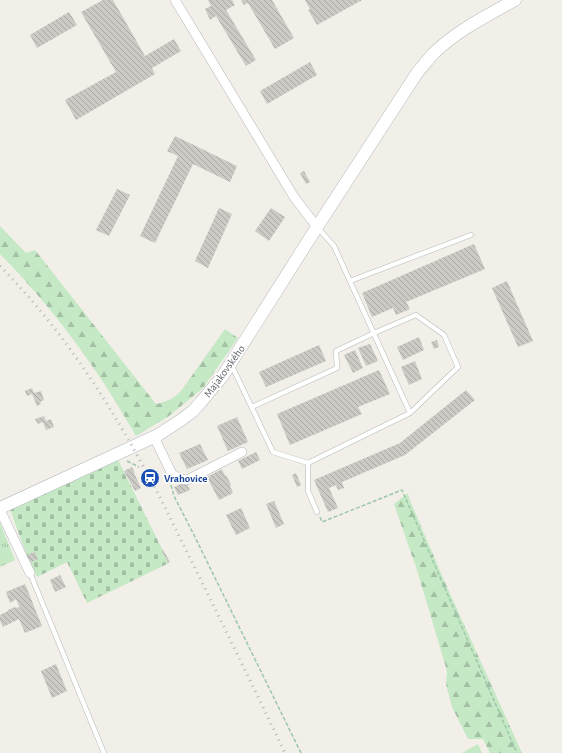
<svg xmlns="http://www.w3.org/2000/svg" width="562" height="753" font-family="'Alegreya Sans',sans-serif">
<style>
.grass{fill:url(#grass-tufts)}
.forest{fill:url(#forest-firs)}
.cemetery{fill:url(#cemetery-stones)}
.building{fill:url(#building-back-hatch)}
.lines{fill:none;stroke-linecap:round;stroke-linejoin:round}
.lane-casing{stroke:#b5b8bc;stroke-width:5.5}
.street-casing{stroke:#b5b8bc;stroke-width:10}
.secondary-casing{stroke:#b6babf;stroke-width:13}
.path{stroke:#9cc7a9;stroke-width:1.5;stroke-dasharray:4 2;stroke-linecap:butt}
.lane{stroke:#fff;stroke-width:4.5}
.street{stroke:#fff;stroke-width:9}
.secondary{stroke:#fff;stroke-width:12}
.rail{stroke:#b6b7b8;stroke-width:3;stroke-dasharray:1 5;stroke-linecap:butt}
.labels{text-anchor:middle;stroke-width:3.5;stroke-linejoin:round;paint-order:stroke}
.street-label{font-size:11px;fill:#5f6368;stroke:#fff}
.transit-label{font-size:11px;font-weight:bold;fill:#164399;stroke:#fff;text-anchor:start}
</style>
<defs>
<pattern id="grass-tufts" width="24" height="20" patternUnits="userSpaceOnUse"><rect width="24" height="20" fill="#c5e8c5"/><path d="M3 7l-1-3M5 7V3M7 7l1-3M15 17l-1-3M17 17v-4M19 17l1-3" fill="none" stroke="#a3c0a4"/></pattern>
<pattern id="forest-firs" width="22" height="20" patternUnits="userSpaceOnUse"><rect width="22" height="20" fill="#c5e8c5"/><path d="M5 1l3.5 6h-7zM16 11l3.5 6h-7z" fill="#a3c0a4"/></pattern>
<pattern id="cemetery-stones" width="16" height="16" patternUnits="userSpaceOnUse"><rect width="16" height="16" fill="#c5e8c5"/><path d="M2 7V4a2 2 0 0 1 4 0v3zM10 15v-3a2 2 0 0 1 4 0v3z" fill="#a3c0a4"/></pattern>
<pattern id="building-back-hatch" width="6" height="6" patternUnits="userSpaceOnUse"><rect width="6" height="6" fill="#cccac5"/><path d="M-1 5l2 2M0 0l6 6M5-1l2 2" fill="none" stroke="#a9a8a4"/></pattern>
</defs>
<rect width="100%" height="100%" fill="#f1efe8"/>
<path class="grass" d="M0,523L15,560L0,567Z
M478,744L482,753H462Z"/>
<path class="forest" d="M0,226L26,253L35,250L156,404C167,402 174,398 181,391L225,329L238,338L203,388L169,416L136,436C98,369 54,309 0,254Z
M408,493L409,498L443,578L522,753H490L483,739H468L452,707L446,684L447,672L445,664L417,570L394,504Z"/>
<path class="cemetery" d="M118,460L169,563L87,603L67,562L37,577L27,556L10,509Z"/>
<path class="building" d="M103,0H113L145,56L174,39L181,51L152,68L155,74L76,120L65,100L116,72L81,12Z
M208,0H232L235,5L226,10L256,60L246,66L216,16L210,20L205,9L211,6Z
M241,0H272L294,38L275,49L248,3L244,5Z
M305,0H362L317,25L308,10L310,9Z
M69,12L77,25L37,48L30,35Z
M310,62L317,75L267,104L260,91Z
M175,136L237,166L230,182L193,164L155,243L140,236L178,156L167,151Z
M304,171L310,182L306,184L300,173Z
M117,189L130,195L109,236L96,230Z
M219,208L232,214L208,268L195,261Z
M271,208L285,217L269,241L255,231Z
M474,244L485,269L406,302L410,309L396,315L393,308L372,317L362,293Z
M507,281L533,341L518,347L492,288Z
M419,337L424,350L403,360L397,347Z
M437,340L439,347L434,349L431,342Z
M370,344L378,361L366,366L358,348Z
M319,345L326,361L266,387L259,372Z
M355,350L363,368L353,373L344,355Z
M415,361L422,379L409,385L401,367Z
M379,370L390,394L358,407L362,414L290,445L277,414Z
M32,388L34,393L41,391L44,400L40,402L41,404L37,406L32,394L27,396L25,391Z
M466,390L475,400L405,455L342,482L344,488L338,490L336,485L329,488L338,508L328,512L314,480L400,443Z
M44,416L46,421L51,419L54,427L46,430L43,422L38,424L35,419Z
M237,417L248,442L228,451L217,426Z
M200,444L208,460L187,469L179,453Z
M256,452L260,460L242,469L238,461Z
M132,467L135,473H134L141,488L135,491L124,471Z
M222,469L225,476L226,475L231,485L230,486L233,493L219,500L207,477Z
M296,473L301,485L297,487L292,475Z
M186,482L190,490L178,495L174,487Z
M274,501L284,524L276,528L266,504Z
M241,508L250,528L236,535L226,515Z
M163,550L170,562L168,563L162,551Z
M35,552L38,559L31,562L27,555Z
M60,575L66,587L55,592L50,580Z
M25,584L42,626L25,633L19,619L3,627L0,621V615L8,611V610L15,607L16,608L19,607L24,617L16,599L10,603L6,592Z
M56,664L67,691L52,698L41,671Z"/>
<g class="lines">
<g class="lane-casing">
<path id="lane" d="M317,227L334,246L410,413
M350,281L471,235
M231,364L273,452L308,463L410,413L458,367L444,335L416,315L374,333L336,351L337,368L252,407
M308,463V491L317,512
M30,573L104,753"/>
</g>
<g class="street-casing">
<path id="street" d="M175,0L294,197L317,227
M154,437L172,474L179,479L187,480L242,452
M0,510L30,573"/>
</g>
<g class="secondary-casing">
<path id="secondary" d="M0,508L158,435L181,420L193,411L201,402L222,377L317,227L417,73C423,66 429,58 435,52C458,30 488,15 515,0"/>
</g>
<path class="path" d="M127,461L139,467
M171,485L174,496L193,533L301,753
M320,517L322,522L402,490L517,753"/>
<use href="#lane" class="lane"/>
<use href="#street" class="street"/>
<use href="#secondary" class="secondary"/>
<path class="rail" d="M0,266C61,328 108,400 149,477C164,503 176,531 190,558C222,623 254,688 285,753"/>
</g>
<defs>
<g id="station-disc" transform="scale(1)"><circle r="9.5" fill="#1a4fb4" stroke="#fff"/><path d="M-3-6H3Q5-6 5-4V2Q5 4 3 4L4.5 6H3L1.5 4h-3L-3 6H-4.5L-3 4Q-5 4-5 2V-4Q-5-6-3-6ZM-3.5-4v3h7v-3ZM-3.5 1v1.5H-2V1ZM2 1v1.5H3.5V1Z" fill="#fff"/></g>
</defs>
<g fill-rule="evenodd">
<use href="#station-disc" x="150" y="478"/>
</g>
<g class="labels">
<g class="street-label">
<text transform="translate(224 371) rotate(-54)" y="4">Majakovského</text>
</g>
<g class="transit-label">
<text x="164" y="482">Vrahovice</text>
</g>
</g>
</svg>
